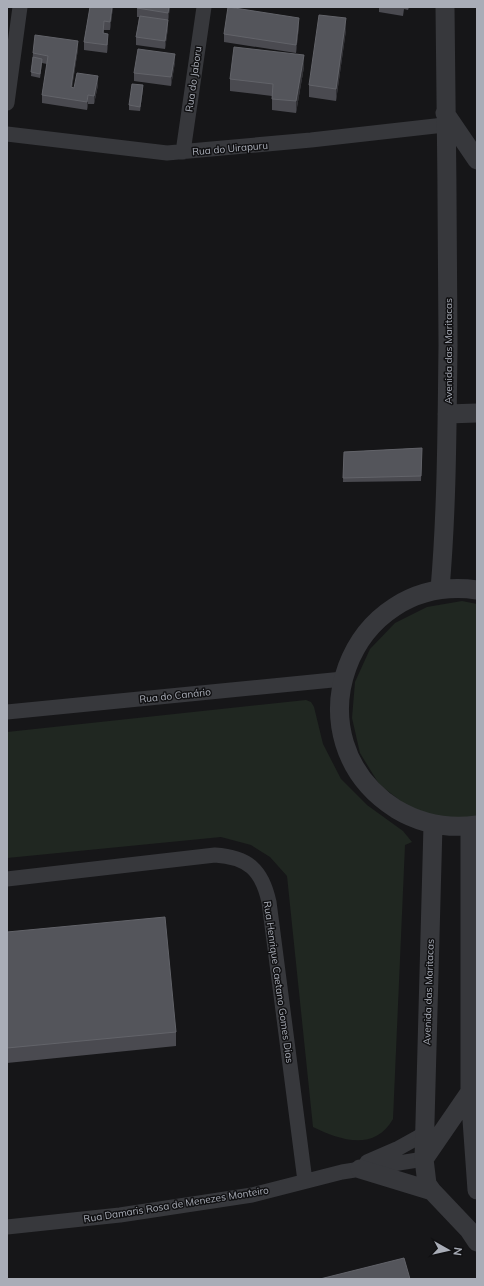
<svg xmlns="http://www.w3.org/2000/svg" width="484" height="1286" font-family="Mulish,sans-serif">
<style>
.green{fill:#202721}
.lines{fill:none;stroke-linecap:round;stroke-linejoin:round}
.minor{stroke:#37383c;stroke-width:15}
.tertiary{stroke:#37383c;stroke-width:19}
.wall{fill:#4a4a50}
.shaded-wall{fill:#313135}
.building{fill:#54555b;stroke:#626369}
.labels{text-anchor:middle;stroke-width:3;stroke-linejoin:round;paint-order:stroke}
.street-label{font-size:10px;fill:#a9adb7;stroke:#111113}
</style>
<rect width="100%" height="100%" fill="#161618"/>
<path class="green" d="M462,601L477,604V819L441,818L407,806L379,784L360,753L352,718L355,682L370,649L395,623L427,607Z
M306,700L311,702L314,707L323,744L341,779L367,805L403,831L412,842L405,845L393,1119C374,1152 340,1140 313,1127L287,876L270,857L251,845L221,837L7,858V732Z"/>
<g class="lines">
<path class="minor" d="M7,103L20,7
M7,134L167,153L311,140L453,124
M183,152L204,7
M7,712L343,679
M7,879L215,855C248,857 262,870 269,902L305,1181
M367,1162L397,1149L424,1134
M7,1227L120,1215L252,1195L342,1172L424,1159"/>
<path class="tertiary" d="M445,113L477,160
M447,414L477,413
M440,589C447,508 447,426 448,345C448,232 446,120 445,7
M477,590C348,572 287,740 396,809C421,824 448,829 477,825
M433,825L424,1159L427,1184L432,1191L469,1230L477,1242
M470,826V1092L477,1190
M424,1159L470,1092
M360,1169L432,1191"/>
</g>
<path class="wall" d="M90,7H113L110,30H104V34L108,43L107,53L84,50V42Z
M137,7H170L168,21V28L165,49L136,45V37L139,17H137Z
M379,7H409L408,10L404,9L403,16L379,12Z
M299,26L296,53L224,42V34Z
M346,30L336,101L309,97V85Z
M78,49L72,87L74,88L98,85L94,104H88L87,110L42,103V95L47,64L42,63L40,78L31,76L33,53Z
M175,62L171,86L134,81V73Z
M304,67L296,113L272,110V96L230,91V79Z
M143,89L140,111L129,110V105Z
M422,448L421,481L343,482L344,452Z
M7,932L176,1032V1046L7,1063Z"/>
<path class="shaded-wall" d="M112,7H113L110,30V22Z
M169,7H170L168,21V13Z
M299,18V26L296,53V45Z
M346,18V30L336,101V89Z
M168,20V28L165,49V41Z
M104,21V30L103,42V33Z
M108,34V43L107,53V45Z
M78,41V49L71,95V87Z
M175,54V62L171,86V77Z
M304,55V67L296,113V101Z
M42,59V63L40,78V74Z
M98,76V85L94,104V96Z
M143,85V89L140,111V107Z
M88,95V104L87,110V102Z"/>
<path class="building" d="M90,7H112L110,22L104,21L103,33L108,34L107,45L84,42Z
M137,7H169L168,13L137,8Z
M228,7L299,18L296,45L224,34Z
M319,15L346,18L336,89L309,85Z
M140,16L168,20L165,41L136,37Z
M35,35L78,41L71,87L74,88L77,73L98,76L94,96L88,95L87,102L42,95L48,56L33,53Z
M234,47L304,55L296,101L272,99L273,84L230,79Z
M138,49L175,54L171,77L134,73Z
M33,57L42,59L40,74L31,72Z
M132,84L143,85L140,107L129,105Z
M422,448L421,476L343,478L344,452Z
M165,917L176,1032L7,1048V932Z
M404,1258L410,1279H320Z"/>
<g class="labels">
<g class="street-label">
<text transform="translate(193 79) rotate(-82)" y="4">Rua do Jaboru</text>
<text transform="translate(230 148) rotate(-5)" y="4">Rua do Uirapuru</text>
<text transform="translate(448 351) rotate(-90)" y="4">Avenida das Maritacas</text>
<text transform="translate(175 695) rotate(-6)" y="4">Rua do Canário</text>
<text transform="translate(279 982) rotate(82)" y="4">Rua Henrique Caetano Gomes Dias</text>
<text transform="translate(428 992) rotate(-88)" y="4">Avenida das Maritacas</text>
<text transform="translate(176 1204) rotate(-9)" y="4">Rua Damaris Rosa de Menezes Monteiro</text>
</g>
</g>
<rect width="484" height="1286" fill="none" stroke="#a9adb7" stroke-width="16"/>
<g transform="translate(448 1250) rotate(98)" stroke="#111113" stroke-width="3" paint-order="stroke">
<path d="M0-3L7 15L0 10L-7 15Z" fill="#a9adb7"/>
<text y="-6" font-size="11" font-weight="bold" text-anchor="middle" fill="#a9adb7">N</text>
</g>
</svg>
